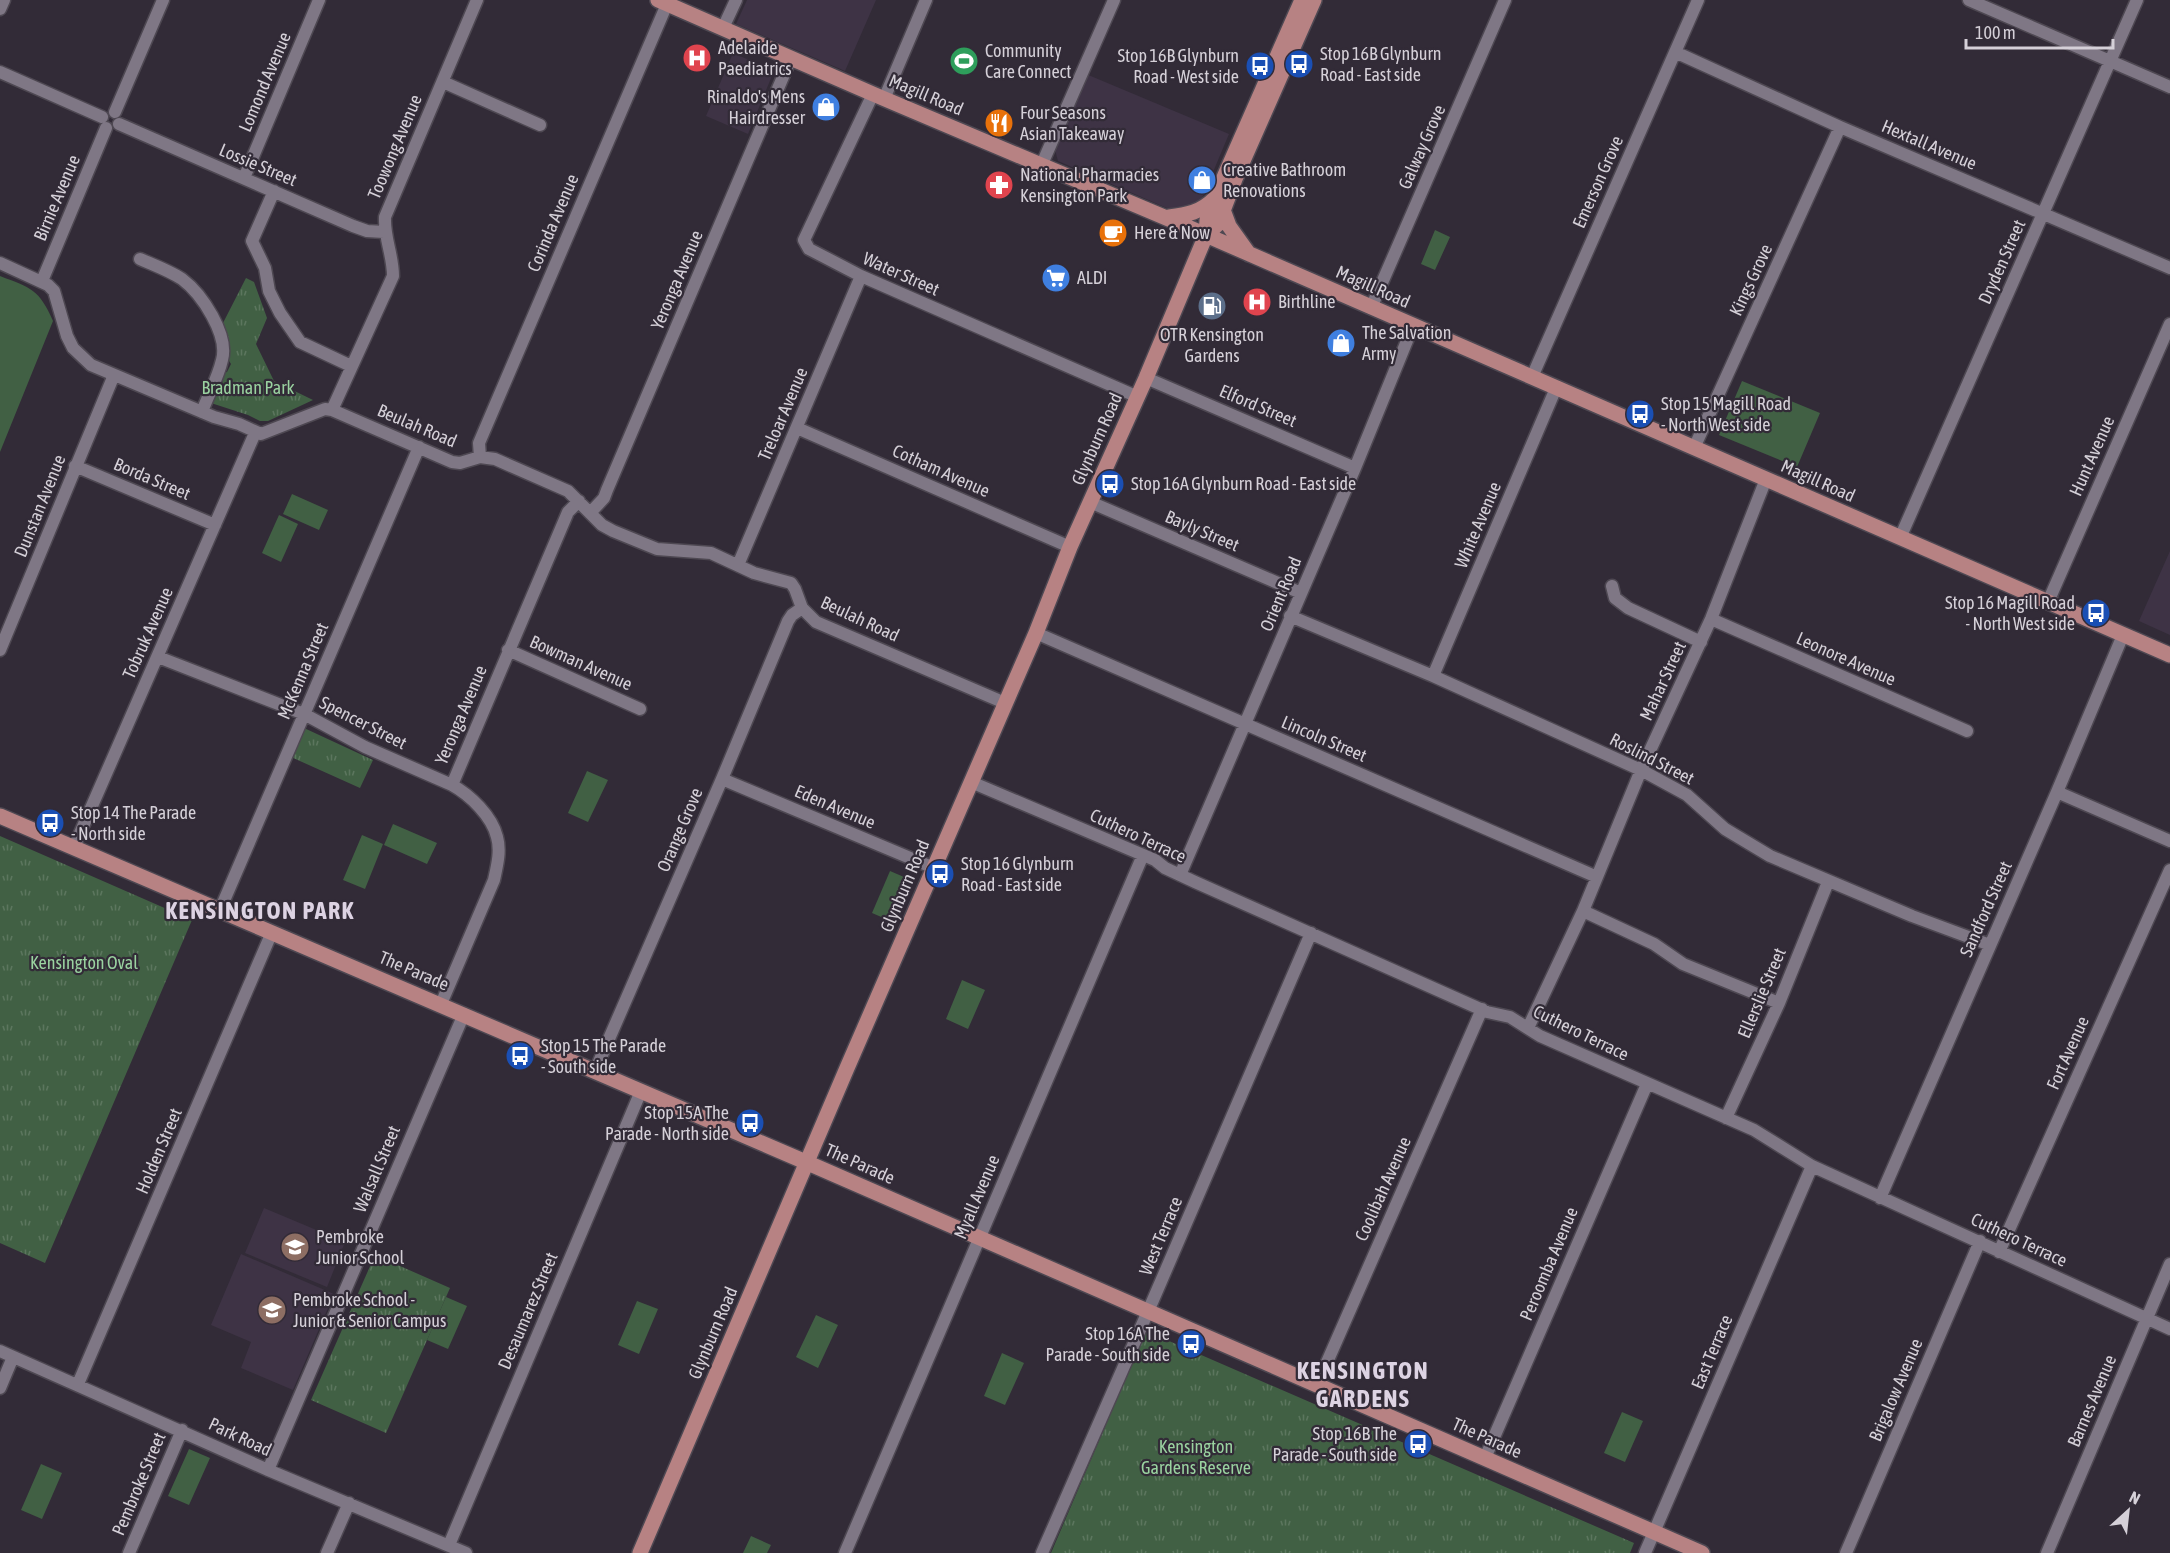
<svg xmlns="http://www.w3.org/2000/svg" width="2170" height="1553" font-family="'Asap Condensed',sans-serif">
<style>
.built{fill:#3e3345}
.green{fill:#416044}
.park{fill:url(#park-tufts)}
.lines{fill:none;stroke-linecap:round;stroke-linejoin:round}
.minor-casing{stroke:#4e4852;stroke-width:15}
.major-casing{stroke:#4e4852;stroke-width:18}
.minor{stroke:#7f7785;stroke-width:12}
.major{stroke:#b78283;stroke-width:15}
.labels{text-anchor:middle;stroke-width:4.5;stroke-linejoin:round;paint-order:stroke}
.poi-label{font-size:18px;fill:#d5d0d8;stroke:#322b37;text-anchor:start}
.street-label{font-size:18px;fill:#d5d0d8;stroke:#322b37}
.park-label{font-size:18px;fill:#9ad3a0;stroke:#322b37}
.district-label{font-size:24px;font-weight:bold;letter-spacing:1.5px;fill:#ddd3e3;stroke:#322b37}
</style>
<defs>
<pattern id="park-tufts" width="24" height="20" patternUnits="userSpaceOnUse" patternTransform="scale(1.5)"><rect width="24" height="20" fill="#416044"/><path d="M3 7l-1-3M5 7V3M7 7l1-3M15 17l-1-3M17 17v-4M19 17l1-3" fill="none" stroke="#5c765e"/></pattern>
</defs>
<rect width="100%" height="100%" fill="#322b37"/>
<path class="built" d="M747,0H876L845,71L736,24Z
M733,53L774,71L748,134L706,116Z
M1086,74L1229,134L1200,203L1176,212L1058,161L1054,146Z
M2170,551V635L2139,621Z
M264,1208L345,1242L327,1287L245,1253Z
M241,1254L334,1294L293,1390L241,1368L251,1342L211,1325Z"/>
<path class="green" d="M1435,230L1450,237L1435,270L1421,264Z
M0,276C31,288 39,289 53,321L0,452Z
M1742,381L1820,413L1797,467L1719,435Z
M292,494L328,510L319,530L283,514Z
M279,515L298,524L281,562L262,553Z
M587,771L608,780L588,822L568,813Z
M393,824L437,843L427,864L384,845Z
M362,835L383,844L365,889L343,880Z
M890,871L911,880L893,922L872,913Z
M962,980L985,990L968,1029L946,1019Z
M446,1297L467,1306L448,1349L427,1340Z
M637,1301L658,1309L639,1354L618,1345Z
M816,1315L838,1325L818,1368L796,1357Z
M1002,1353L1024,1363L1005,1405L984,1396Z
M1622,1412L1643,1421L1625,1462L1604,1453Z
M189,1449L210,1458L189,1505L168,1496Z
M41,1464L62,1473L42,1519L21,1510Z
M751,1536L771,1545L767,1553H743Z"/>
<path class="park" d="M246,278L254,282L267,318L256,344L274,381L313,400L268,421H260L248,415L211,403L215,391L220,389L223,381V373L227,372L231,364L228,359L230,344L223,323Z
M304,728L373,760L360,788L291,757Z
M0,836L192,920L45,1263L0,1243Z
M375,1255L450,1288L386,1433L311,1400Z
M1146,1331L1634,1543L1630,1553H1051Z"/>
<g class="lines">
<g class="minor-casing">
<path id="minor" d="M1969,0L2170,87
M0,9L4,0
M723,28L736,0
M1675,52L1840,127L2170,268
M0,72L102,117
M443,82L540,125
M873,94L804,240L809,249L861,276L1138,397
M884,99L926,0
M115,112L163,0
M119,124L353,226L367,231L384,232
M1042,164L1114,0
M244,178L319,0
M274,191L252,241L265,268L269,291L280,313L300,342L351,366
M140,259C154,265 170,271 182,279C202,294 229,335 222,360C218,378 208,395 202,412
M0,263L48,285L54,291L67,336L73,348L91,365L214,417L239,424L261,434L325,409L332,410L452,462L460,463L480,457L495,459L568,491L602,525L613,531L657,549L711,553L754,573L791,583L795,589L802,608L816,622L1005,703
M42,281L106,128
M1371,308L1505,0
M1532,377L1698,0
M1146,378L1355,468
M332,410L393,276C393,255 384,238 385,217L477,0
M797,428L1070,547
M1694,448L1840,127
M480,457L479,443L667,4
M75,466L215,525
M1090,502L1301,593
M590,513L604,498L607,490L791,58
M1900,538L2137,0
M738,565L861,276
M1612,586L1615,598L1628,608L1701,642
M2048,602L2170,324
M1290,616L1433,676L1641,770L1687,795L1725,829L1770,856L1912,916L1990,945
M1711,619L1967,731
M1036,633L1597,877
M0,650L114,375
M508,650L640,709
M158,657L304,714L365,747L452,785
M1433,676L1556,388
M722,779L934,868
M971,782L1155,860L1165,868L1195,882L1487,1012L1510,1017L1540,1036L1754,1130L1812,1166L2170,1329
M2057,792L2170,841
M74,847L255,433
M1180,875L1355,468L1413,326
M220,910L419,447
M1583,911L1654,944L1683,964L1779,1003
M441,1004L494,880C497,866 501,851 497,837C492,816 470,795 452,785L568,512L579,501
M1528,1028L1583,911L1641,770L1711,619L1766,479
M595,1071L722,779L788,621L792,615L802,608
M1726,1118L1779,1003L1828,882
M1880,1198L2057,792L2123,635
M1999,1252L2170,870
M0,1351L268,1470L466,1553
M78,1384L272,932
M1317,1385L1482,1009
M0,1388L13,1357
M1485,1458L1647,1084
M268,1470L464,1014
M449,1545L641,1091
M129,1553L182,1430
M327,1553L349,1503
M845,1553L1143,855
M1042,1553L1153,1300L1311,933
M1645,1553L1812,1166
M1846,1553L1980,1241
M2047,1553L2170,1264"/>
</g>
<g class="major-casing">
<path id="major" d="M658,0L873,94L1183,225L2170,655
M1223,210L1229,226L1249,254
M1169,217C1187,215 1201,212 1214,199
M1206,235L1218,224L1235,179L1314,0
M0,816L808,1163L1702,1553
M640,1553L847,1068L1036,633L1070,547L1146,378L1206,235L1207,220L1225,175L1302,0"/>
</g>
<use href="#minor" class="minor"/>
<use href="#major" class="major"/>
</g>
<defs>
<g id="hospital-disc" transform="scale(1.5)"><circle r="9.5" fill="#e0444e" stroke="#322b37"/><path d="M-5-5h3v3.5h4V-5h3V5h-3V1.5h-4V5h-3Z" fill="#fff"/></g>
<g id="stadium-disc" transform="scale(1.5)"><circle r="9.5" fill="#2e9e5b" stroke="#322b37"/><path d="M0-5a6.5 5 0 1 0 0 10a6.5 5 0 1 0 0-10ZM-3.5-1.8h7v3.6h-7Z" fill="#fff"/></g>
<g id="bus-disc" transform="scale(1.5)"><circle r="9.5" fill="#1a4fb4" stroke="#322b37"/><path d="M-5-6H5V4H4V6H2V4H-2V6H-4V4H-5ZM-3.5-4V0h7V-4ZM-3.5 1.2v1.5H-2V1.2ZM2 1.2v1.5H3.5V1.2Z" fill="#fff"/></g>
<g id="shop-disc" transform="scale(1.5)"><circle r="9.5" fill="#3f7fe0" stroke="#322b37"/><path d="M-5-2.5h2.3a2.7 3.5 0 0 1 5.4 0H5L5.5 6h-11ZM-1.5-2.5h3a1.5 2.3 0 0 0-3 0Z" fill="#fff"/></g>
<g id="restaurant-disc" transform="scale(1.5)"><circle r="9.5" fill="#e8710a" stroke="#322b37"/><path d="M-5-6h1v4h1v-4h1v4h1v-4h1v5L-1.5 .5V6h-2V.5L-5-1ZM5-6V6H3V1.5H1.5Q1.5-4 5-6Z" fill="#fff"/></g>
<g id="pharmacy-disc" transform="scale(1.5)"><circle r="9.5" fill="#e0444e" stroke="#322b37"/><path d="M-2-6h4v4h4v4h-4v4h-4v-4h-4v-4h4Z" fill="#fff"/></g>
<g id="cafe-disc" transform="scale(1.5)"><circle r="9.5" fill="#e8710a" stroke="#322b37"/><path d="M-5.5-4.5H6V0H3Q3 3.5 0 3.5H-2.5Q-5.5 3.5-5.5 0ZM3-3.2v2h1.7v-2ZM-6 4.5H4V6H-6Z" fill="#fff"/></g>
<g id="supermarket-disc" transform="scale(1.5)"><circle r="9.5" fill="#3f7fe0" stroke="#322b37"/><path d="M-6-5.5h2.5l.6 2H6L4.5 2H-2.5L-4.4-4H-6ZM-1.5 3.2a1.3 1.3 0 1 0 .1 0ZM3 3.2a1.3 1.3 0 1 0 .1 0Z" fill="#fff"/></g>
<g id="fuel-disc" transform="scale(1.5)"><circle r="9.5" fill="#5c6f8a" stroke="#322b37"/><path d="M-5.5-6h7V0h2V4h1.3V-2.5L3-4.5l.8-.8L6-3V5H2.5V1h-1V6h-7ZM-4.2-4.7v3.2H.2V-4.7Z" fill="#fff"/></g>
<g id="school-disc" transform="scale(1.5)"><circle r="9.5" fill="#8d6e63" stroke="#322b37"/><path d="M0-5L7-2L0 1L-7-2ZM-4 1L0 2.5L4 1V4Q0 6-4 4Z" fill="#fff"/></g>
</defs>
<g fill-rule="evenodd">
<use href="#hospital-disc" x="697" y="58"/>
<use href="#stadium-disc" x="964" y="61"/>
<use href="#bus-disc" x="1299" y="64"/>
<use href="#bus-disc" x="1260" y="66"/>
<use href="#shop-disc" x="826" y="107"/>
<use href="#restaurant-disc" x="999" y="123"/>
<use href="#shop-disc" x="1202" y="180"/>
<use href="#pharmacy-disc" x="999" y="185"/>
<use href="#cafe-disc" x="1113" y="233"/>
<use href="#supermarket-disc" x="1056" y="278"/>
<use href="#hospital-disc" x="1257" y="302"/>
<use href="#fuel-disc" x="1212" y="306"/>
<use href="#shop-disc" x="1341" y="343"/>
<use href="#bus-disc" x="1640" y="414"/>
<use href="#bus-disc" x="1110" y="484"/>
<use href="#bus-disc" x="2096" y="613"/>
<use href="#bus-disc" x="50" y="823"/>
<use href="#bus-disc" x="940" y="874"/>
<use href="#bus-disc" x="520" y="1056"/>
<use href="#bus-disc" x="750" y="1123"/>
<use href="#school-disc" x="295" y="1247"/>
<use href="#school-disc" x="272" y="1310"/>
<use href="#bus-disc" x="1191" y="1344"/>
<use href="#bus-disc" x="1418" y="1444"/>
</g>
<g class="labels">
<g class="poi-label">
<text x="718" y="54">Adelaide<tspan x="718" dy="21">Paediatrics</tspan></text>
<text x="985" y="57">Community<tspan x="985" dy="21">Care Connect</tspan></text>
<text x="1320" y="60">Stop 16B Glynburn<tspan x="1320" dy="21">Road - East side</tspan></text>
<text x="1239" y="62" text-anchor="end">Stop 16B Glynburn<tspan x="1239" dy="21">Road - West side</tspan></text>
<text x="805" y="103" text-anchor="end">Rinaldo's Mens<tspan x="805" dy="21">Hairdresser</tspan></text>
<text x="1020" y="119">Four Seasons<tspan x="1020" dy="21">Asian Takeaway</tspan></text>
<text x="1223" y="176">Creative Bathroom<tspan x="1223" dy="21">Renovations</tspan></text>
<text x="1020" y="181">National Pharmacies<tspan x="1020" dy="21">Kensington Park</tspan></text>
<text x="1134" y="239">Here &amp; Now</text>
<text x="1077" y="284">ALDI</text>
<text x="1278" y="308">Birthline</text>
<text x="1362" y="339">The Salvation<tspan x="1362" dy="21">Army</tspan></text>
<text x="1212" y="341" text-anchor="middle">OTR Kensington<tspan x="1212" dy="21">Gardens</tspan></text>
<text x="1661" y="410">Stop 15 Magill Road<tspan x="1661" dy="21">- North West side</tspan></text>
<text x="1131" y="490">Stop 16A Glynburn Road - East side</text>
<text x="2075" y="609" text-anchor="end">Stop 16 Magill Road<tspan x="2075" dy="21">- North West side</tspan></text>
<text x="71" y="819">Stop 14 The Parade<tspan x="71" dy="21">- North side</tspan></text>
<text x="961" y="870">Stop 16 Glynburn<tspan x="961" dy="21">Road - East side</tspan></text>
<text x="541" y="1052">Stop 15 The Parade<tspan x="541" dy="21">- South side</tspan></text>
<text x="729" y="1119" text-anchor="end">Stop 15A The<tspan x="729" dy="21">Parade - North side</tspan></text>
<text x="316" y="1243">Pembroke<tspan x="316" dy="21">Junior School</tspan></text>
<text x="293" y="1306">Pembroke School -<tspan x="293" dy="21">Junior &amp; Senior Campus</tspan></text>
<text x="1170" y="1340" text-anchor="end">Stop 16A The<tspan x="1170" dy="21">Parade - South side</tspan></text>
<text x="1397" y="1440" text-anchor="end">Stop 16B The<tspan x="1397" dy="21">Parade - South side</tspan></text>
</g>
<g class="street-label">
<text transform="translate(265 82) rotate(-67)" y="6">Lomond Avenue</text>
<text transform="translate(926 95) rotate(23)" y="6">Magill Road</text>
<text transform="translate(1929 145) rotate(23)" y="6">Hextall Avenue</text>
<text transform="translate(395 147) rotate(-67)" y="6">Toowong Avenue</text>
<text transform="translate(1422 147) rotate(-66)" y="6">Galway Grove</text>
<text transform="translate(258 165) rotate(23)" y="6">Lossie Street</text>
<text transform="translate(1598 182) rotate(-66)" y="6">Emerson Grove</text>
<text transform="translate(57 198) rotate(-67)" y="6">Birnie Avenue</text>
<text transform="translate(553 223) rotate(-67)" y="6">Corinda Avenue</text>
<text transform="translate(2002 262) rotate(-66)" y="6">Dryden Street</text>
<text transform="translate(901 274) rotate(24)" y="6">Water Street</text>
<text transform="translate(677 280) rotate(-67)" y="6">Yeronga Avenue</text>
<text transform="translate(1751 280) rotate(-65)" y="6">Kings Grove</text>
<text transform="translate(1373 287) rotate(24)" y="6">Magill Road</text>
<text transform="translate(1258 406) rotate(23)" y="6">Elford Street</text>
<text transform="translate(783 414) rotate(-67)" y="6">Treloar Avenue</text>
<text transform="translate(417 426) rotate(23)" y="6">Beulah Road</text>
<text transform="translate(1097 439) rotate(-66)" y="6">Glynburn Road</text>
<text transform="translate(2092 456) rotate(-66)" y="6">Hunt Avenue</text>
<text transform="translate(941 471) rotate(24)" y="6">Cotham Avenue</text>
<text transform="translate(152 479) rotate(23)" y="6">Borda Street</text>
<text transform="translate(1818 481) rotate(24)" y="6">Magill Road</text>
<text transform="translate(40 506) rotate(-68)" y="6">Dunstan Avenue</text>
<text transform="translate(1478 525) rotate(-67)" y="6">White Avenue</text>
<text transform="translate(1202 531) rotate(23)" y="6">Bayly Street</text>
<text transform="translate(1281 594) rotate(-67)" y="6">Orient Road</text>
<text transform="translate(860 619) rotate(25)" y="6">Beulah Road</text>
<text transform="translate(148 633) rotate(-66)" y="6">Tobruk Avenue</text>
<text transform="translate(1846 659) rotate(24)" y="6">Leonore Avenue</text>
<text transform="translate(581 663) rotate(24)" y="6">Bowman Avenue</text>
<text transform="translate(303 671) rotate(-67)" y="6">McKenna Street</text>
<text transform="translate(1663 681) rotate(-65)" y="6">Mahar Street</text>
<text transform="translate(461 715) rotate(-67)" y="6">Yeronga Avenue</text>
<text transform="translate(363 723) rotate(27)" y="6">Spencer Street</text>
<text transform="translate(1324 739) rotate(23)" y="6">Lincoln Street</text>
<text transform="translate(1652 759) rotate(27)" y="6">Roslind Street</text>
<text transform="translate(835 807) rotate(23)" y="6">Eden Avenue</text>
<text transform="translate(680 830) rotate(-67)" y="6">Orange Grove</text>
<text transform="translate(1138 836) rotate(25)" y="6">Cuthero Terrace</text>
<text transform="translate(905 886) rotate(-67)" y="6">Glynburn Road</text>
<text transform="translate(1986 909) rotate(-66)" y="6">Sandford Street</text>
<text transform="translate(414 971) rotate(23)" y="6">The Parade</text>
<text transform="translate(1762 993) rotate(-67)" y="6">Ellerslie Street</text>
<text transform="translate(1581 1033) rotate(26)" y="6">Cuthero Terrace</text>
<text transform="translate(2068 1053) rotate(-66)" y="6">Fort Avenue</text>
<text transform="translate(159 1151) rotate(-67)" y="6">Holden Street</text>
<text transform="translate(860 1164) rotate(24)" y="6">The Parade</text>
<text transform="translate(377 1169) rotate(-67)" y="6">Walsall Street</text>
<text transform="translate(1383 1189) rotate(-66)" y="6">Coolibah Avenue</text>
<text transform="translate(977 1197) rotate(-67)" y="6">Myall Avenue</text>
<text transform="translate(1161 1236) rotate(-67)" y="6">West Terrace</text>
<text transform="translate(2019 1240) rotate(25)" y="6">Cuthero Terrace</text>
<text transform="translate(1549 1264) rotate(-67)" y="6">Peroomba Avenue</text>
<text transform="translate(528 1311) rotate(-67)" y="6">Desaumarez Street</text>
<text transform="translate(713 1333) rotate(-67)" y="6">Glynburn Road</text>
<text transform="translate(1712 1352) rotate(-67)" y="6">East Terrace</text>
<text transform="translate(1896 1390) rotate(-67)" y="6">Brigalow Avenue</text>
<text transform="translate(2092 1401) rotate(-67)" y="6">Barnes Avenue</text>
<text transform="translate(240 1437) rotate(25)" y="6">Park Road</text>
<text transform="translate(1487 1438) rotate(24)" y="6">The Parade</text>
<text transform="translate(139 1484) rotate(-67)" y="6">Pembroke Street</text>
</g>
<g class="park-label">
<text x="248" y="394">Bradman Park</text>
<text x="84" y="969">Kensington Oval</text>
<text x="1196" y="1453">Kensington<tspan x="1196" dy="21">Gardens Reserve</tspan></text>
</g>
<g class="district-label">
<text x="260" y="919">KENSINGTON PARK</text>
<text x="1363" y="1379">KENSINGTON<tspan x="1363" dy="28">GARDENS</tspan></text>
</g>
</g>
<g transform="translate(2128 1511) rotate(27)" stroke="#322b37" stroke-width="4.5" paint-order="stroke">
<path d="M0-4.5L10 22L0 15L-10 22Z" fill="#d5d0d8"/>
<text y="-9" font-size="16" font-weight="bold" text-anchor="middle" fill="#d5d0d8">N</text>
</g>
<path d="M1966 39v9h147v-9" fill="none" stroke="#d5d0d8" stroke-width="3"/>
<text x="1975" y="39" font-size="18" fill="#d5d0d8" stroke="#322b37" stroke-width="4.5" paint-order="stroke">100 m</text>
</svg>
